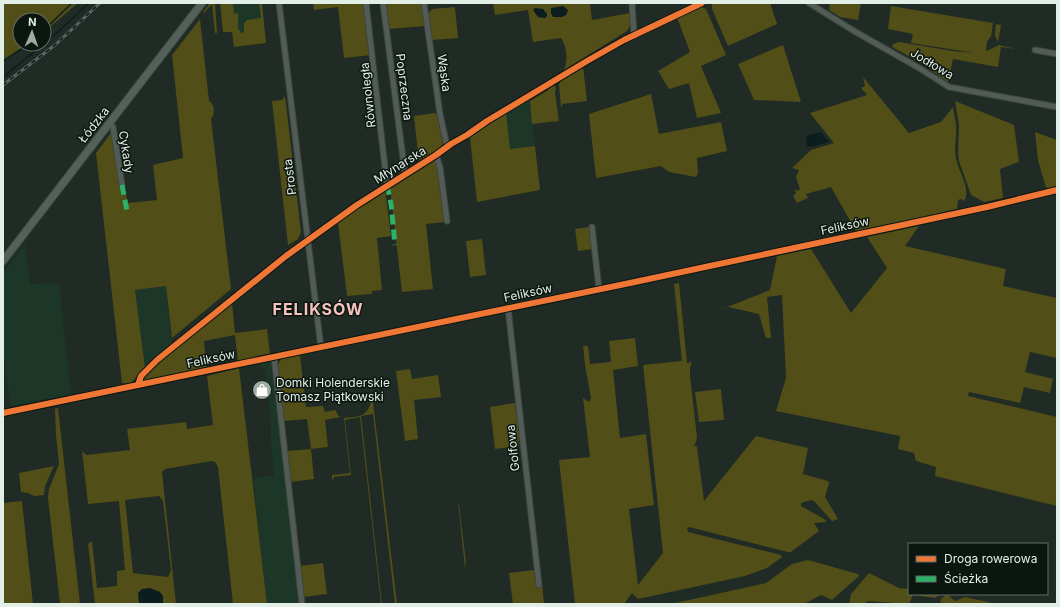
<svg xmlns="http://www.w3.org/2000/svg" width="1060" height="607" font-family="Inter,sans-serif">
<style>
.built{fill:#1c3727}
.green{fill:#524e18;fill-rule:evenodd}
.water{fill:#0c1d1f}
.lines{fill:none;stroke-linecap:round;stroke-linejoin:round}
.stream{stroke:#0c1d1f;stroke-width:1.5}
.street-casing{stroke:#3c4740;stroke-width:7}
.secondary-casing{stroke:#3c4740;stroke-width:9}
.street{stroke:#535b56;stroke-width:5}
.secondary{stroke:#53615a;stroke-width:7}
.rail-casing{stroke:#5b6460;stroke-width:3}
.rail{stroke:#0c1610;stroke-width:1.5;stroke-dasharray:4.5;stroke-linecap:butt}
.quiet{stroke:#2db169;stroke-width:5;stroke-dasharray:10 5;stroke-linecap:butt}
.cycleway-casing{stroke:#0c1610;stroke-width:8}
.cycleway{stroke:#f07635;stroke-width:6}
.labels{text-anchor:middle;stroke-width:3;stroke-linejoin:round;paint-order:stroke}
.street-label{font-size:12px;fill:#e2efe6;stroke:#0c1610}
.poi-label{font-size:12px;fill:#e2efe6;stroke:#0c1610;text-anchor:start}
.district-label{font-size:16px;font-weight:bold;letter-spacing:1px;fill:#f6c2be;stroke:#0c1610}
</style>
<rect width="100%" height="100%" fill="#1f2b24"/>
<path class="built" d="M229,3H262L266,43L234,47Z
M529,98L535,146L510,149L506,111Z
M25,244L30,284L59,283L71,394L11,406L3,351V273Z
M166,286L172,345L145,368L135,290Z
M271,361L299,604H267L253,478L274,475L271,443V421L265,369H263L259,364Z"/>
<path class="green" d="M3,3H78L44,32V20H20V44H30L3,62Z
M210,3H215L217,33H215L212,4L204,13L203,12Z
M220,3H233L234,14L238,13V30H240V33L244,32V23L247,20L261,18L259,3H262L266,43L234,47L232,32H223Z
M313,3H365L372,55L344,58L338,7L314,10Z
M385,3H422L425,26L388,29Z
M493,3H590L592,20L630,13V26L627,31L564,70C568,61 567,46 561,38L533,42L528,10L495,15Z
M712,3H770L777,24L728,46L712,9Z
M830,3H861L858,20L840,17L829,10Z
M700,6L706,9L726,55L701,66L721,113L697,118L689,83L669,89L658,71L690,52L678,20L674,18Z
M891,6L993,23L991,36L987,42L986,50L987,51L999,45L1016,49L1001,47L998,67L953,59L948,82L921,63L892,47L893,44L899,42L953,51L975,53L911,43L913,34L888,29Z
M455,7L458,38L432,40L428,14L432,9Z
M200,19L209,101C215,105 215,113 211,119L231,289L172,338L166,286L135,290L145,368L130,384L122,383L96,153L111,133L121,189L123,193L125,192L123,182L128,203L157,200L153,165L183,158L172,55Z
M996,24L1001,25L998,42L995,36Z
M783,45L801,102L754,100L738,64Z
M583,66L587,101L562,104V107H561L559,84L566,76Z
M863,77L909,133L941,122L953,107C953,113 956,119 956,125C957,138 953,150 957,162C960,174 971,190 964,201L961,199L958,200L957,209L857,233L831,187L806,194L808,198L797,203L793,196L796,193L794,189L797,191L800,189L796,177L799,170L792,168L811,150L834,143L810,113L867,95L861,88L865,86Z
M552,86H555L556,88L555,93L559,121L532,124L530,101L547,91Z
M651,94L659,134L721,122L727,151L697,158L698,173L696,177L669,172L661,166L596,178L589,114Z
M285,96L301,232L298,239L288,245L272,101L282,100Z
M955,101L1014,125L1019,162L1000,169L1003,198L984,202L971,195L959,161L958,152L959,125Z
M506,112L510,149L535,146L540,190L477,202L470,138Z
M435,113L437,115L443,143L439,151L419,164L414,116Z
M1035,132L1057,140V187L1048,189L1047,187L1046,188L1038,160Z
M436,159L445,222L426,224L433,289L402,292L390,188L393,185Z
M385,189L391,236L377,238L382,290L372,291V294L347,296L338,223L362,204Z
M919,226L905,246L1006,269L1003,286L1057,298V358L1030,352L1025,372L1053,379L1050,393L1024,387L1020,403L969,392L968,396L1057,417V506L935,476L936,467L916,461L914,453L898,449L900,436L776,411L786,378L782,295L767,297L771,338H766L759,314L728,307L712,313L770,290L777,256L811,249L851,313L887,268L867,237Z
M589,227L592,249L578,251L575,229Z
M482,239L486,275L470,277L466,241Z
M679,283L687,363L692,362L690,368V376L697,437L696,442L694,445L697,447L704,501L756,436L808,448L803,474L828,481L829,483L825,497L838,519L832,521L814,501L811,500L801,503V506L826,520V522L814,523L819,531L791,552H788L689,527L687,528L688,532L781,555L782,557L767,568L745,576L638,599L632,593L624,604H575L559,460L590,457L583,398L589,402L591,398L585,365L583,346H588L590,364L611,362L609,341L635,338L638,366L613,370L620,438L646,434L654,505L629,509L638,585L663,553L643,365L682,361L674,284Z
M232,302L235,333L267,329L270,354L238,361L235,335L204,341L206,367L217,365V366L204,369L201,368L193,372L182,373L135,383C166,355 198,328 232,302Z
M300,355L306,407L323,406L325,412L336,410L337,414L340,417L325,420L328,447L311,449L314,479L291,482L287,451L311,449L307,419L284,421L277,366L281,359Z
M239,368L267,604H233L218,467L215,462L212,461L165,469L162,472L176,604H95L88,544L92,541L97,588L117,586V571L125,570L119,501L88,504L82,451L86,455L130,450L127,429L186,422L187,429L213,425L207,376ZM159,496L163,501L171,570L168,577L133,573L125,500Z
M369,368L397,604H395L373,414L361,416L382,604H381L360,417L345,420L351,475L334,477L332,481V475L350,473L344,418C348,417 354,418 359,416C378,410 370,383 369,368Z
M410,369L412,379L438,375L441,397L414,400L418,439L405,441L396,371Z
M721,389L724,420L699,422L695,392Z
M515,403L520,440L518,441L519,446L495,449L490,407Z
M58,408L80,604H60L48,498L49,489L59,464L56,435L55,409Z
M54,466L45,486L44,495L34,496L28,493L21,492L19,473Z
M22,501L33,604H3V503Z
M458,501L459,504L466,563L465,568Z
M808,560L858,574L859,576L832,600L821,595L804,604H671L766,583L792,564Z
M323,563L327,594L304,597L300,566Z
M534,570L536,583L542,582L544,604H513L509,573Z
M869,573L899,588L909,589V594H941L935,598L913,595L909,604L868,601L864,604H849L851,594Z
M947,594L955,601L965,597L997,604H942L940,600Z"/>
<path class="water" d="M563,6L568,10L566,15L562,17H553L551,13V8Z
M535,8L543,9L547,14V16L545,18L538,17L533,10Z
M821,132L829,142L811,147L807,146L806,140L807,136Z
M150,588L160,592L163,596V604H139L138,593L142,589Z"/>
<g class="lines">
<path class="stream" d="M44,30L72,3
M44,44L59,31L89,3
M3,61L29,44
M3,77L44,44"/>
<g class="street-casing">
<path id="street" d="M279,3L321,348
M366,3L387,185
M383,3L405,174
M424,3L440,114L447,146
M632,3L634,35
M809,3L854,31L919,68L949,87L1057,107
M1035,50L1057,54
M109,123L113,127L122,185
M436,155L440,167L447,221
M592,227L599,289
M508,308L539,585
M274,357L302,604
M138,385L141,376L157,360L286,256L357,205L436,155L451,144L467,135L487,121L587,61L624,40L702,3
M3,413L630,283L987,207L1057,190"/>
</g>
<g class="secondary-casing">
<path id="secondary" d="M3,261L202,3"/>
</g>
<use href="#street" class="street"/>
<use href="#secondary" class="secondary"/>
<g class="rail-casing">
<path id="rail" d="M3,85L55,45L100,3"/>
</g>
<use href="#rail" class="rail"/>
<path class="quiet" d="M122,185L127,211
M387,185L391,204L395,245"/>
<g class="cycleway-casing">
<path id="cycleway" d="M138,385L141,376L157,360L286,256L357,205L436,155L451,144L467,135L487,121L587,61L624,40L702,3
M3,413L630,283L987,207L1057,190"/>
</g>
<use href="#cycleway" class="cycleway"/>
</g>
<defs>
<g id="shop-disc" transform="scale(1)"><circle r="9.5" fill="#9eaaa2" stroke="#0c1610"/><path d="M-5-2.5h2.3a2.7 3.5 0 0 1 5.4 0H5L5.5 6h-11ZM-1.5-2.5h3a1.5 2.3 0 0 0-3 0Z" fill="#fff"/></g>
</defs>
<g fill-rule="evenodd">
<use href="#shop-disc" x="262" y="390"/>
</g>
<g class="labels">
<g class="street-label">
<text transform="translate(932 64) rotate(31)" y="4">Jodłowa</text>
<text transform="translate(444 73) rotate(82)" y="4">Wąska</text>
<text transform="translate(404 87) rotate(83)" y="4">Poprzeczna</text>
<text transform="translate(368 95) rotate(-96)" y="4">Równoległa</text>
<text transform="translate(94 125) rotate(-52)" y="4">Łódzka</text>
<text transform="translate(126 152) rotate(81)" y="4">Cykady</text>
<text transform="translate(400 165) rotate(-32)" y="4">Młynarska</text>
<text transform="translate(290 177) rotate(-97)" y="4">Prosta</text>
<text transform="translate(845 226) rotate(-12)" y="4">Feliksów</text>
<text transform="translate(528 293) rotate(-12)" y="4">Feliksów</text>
<text transform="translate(211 359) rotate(-12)" y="4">Feliksów</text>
<text transform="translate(513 448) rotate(-96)" y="4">Golfowa</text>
</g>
<g class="poi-label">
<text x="276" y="387">Domki Holenderskie<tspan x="276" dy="14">Tomasz Piątkowski</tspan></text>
</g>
<g class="district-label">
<text x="318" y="315">FELIKSÓW</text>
</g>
</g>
<rect width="1060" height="607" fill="none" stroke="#e2efe6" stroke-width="8"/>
<rect x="908" y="543" width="140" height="52" fill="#0c1610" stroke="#626d66"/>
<rect x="916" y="556" width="20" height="6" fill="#f07635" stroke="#626d66"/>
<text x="944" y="563" font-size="12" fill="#e2efe6">Droga rowerowa</text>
<rect x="916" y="576" width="20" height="6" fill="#2db169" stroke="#626d66"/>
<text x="944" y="583" font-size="12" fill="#e2efe6">Ścieżka</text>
<g transform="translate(32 32) rotate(2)"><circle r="19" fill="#0c1610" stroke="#626d66"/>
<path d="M0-3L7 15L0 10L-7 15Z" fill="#9eaaa2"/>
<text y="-6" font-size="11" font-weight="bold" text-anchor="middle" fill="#e2efe6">N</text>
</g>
</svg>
